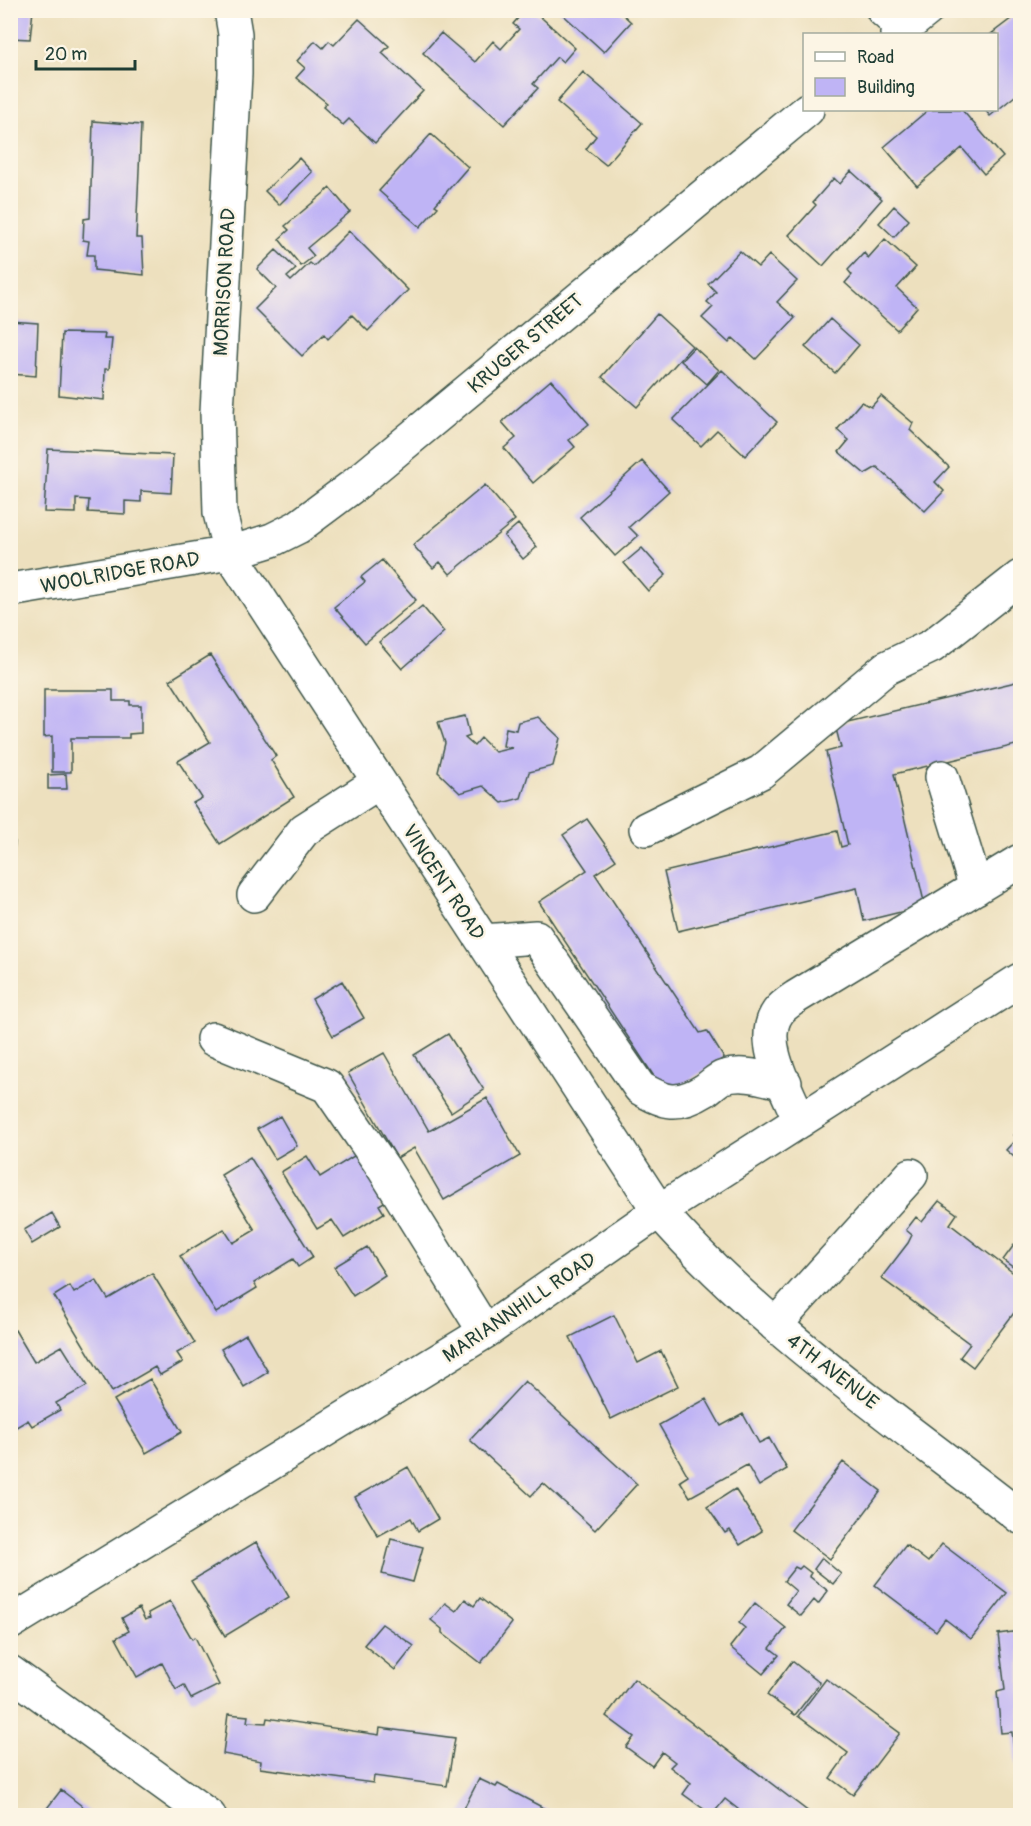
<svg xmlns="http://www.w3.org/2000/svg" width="1031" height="1826" font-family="Pangolin,sans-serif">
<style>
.building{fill:#bfb4f5}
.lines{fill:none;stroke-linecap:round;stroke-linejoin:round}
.minor-casing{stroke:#3e5549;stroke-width:36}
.minor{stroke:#fff;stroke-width:33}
.labels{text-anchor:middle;stroke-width:5;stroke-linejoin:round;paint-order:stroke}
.street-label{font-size:20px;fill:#1f3d34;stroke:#fcf5e5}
</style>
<rect width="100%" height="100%" fill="#fcf5e5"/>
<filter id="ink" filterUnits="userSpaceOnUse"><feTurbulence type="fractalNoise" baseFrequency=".0167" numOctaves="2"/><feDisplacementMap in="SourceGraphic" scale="12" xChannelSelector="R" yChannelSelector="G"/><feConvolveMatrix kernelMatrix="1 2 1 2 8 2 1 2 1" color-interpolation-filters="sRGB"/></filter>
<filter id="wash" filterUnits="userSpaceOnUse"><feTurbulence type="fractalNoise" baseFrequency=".008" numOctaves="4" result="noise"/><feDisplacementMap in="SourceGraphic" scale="24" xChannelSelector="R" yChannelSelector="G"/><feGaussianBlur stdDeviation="1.35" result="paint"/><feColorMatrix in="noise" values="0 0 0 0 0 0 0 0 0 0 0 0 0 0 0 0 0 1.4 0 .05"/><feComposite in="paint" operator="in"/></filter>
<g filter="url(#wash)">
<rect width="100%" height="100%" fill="#ede0be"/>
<g id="blocks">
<path class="building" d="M10,10H33L30,39L10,38Z
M525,10H533L575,48L563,62L557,57L533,84L538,88L504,125L423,53L441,33L475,62L493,41L501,49L519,29L513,24Z
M558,10H618L631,22L604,52Z
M1020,12V92L990,116L985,110H996V34H991Z
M359,19L389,46L382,53L423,91L375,143L349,119L343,125L323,107L327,103L296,78L305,68L297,61L315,41L323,48L329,41L334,45Z
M583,72L642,123L606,165L586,149L596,136L557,102Z
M928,110H962L1003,157L984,174L962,148L917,186L884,147Z
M93,121L141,125L136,238H142L144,275L94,270V255H87L89,241L83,240L84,219L90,218Z
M431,134L468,167L435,205L438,207L420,227L379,191Z
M299,158L312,172L279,205L265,191Z
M851,171L882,199L823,266L789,235L816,205L813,202L834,178L840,184Z
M330,188L350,212L307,248L314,256L301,266L279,239L289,230L285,226Z
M894,206L909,220L894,237L879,223Z
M349,231L408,290L368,331L352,315L328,339L324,334L302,356L255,309L276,288L257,269L276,250L296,269L287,277L291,281L310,263L314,266Z
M885,239L916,267L897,288L917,307L897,330L845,283L852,275L848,270L864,253L868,258Z
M740,251L758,267L769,255L797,281L777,302L795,318L756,359L733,338L729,343L702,318L713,307L707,302L716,292L708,284Z
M657,314L692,346L637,407L602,377Z
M830,319L859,345L835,373L805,347Z
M10,321L38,323L36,376L10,374Z
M62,333L105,334L104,339H112L109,369H105L104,400L59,395Z
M694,347L719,370L707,384L681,361Z
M722,370L777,422L745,456L717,430L701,446L673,420Z
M551,380L589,424L569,440L575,447L533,483L504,448L516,438L502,422Z
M881,396L913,423L910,430L949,467L935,482L944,491L925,511L877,467L865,474L839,452L849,440L837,430L861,402L871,407Z
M48,449L173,455L171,493L141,491V502L125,501V514L88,512L89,500L76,499V513L44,512Z
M642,461L669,491L629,527L638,536L615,556L580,517Z
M485,485L515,520L450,574L440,562L433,568L413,545Z
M518,524L537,547L523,559L504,536Z
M642,548L666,575L648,591L624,563Z
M382,560L416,600L365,643L334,607L365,582L361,577Z
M422,606L444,632L402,669L379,642Z
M210,655L276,756L271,760L294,797L220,844L193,803L202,798L178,761L210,742L170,680Z
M1020,681V744L894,774L925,906L864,921L857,888L678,931L664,872L837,831L841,847L848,845L826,752L841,748L835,725Z
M44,690H113V701H130V705H141V733L129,734V738H71V772H52V736L44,737Z
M465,716L470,736L465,738L474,746L481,738L495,752L512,748L503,746L506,728L516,730L518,722L538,717L560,738L553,766L529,772L521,798L502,803L483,786L460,793L438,772L445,743L438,722Z
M66,774L67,789H48V775Z
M587,819L616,860L595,874L700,1033L707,1031L724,1058L677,1088L661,1087L539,902L587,870L563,835Z
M10,842H15L12,866H10Z
M342,981L364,1018L333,1036L312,999Z
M448,1034L484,1090L451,1112L414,1055Z
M384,1053L429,1131L487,1098L520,1156L444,1200L414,1148L397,1158L348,1073Z
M280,1116L297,1146L275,1159L257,1129Z
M1020,1126V1162L1006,1150L1017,1138L1013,1135Z
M362,1151L391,1198L379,1205L384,1213L344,1238L332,1220L317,1229L281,1172L307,1156L320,1177Z
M250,1157L313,1257L298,1267L293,1259L254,1283L257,1288L216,1313L180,1256L224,1229L233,1243L255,1230L221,1175Z
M939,1201L957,1214L950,1224L1020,1278V1305L973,1367L960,1357L970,1344L881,1278L908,1243L912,1235L906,1230L916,1217L922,1222Z
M52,1213L60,1227L32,1244L24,1230Z
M1014,1245L1020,1249V1272L1003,1260Z
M367,1247L385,1275L353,1296L334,1267Z
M152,1273L195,1343L177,1353L183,1362L160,1375L155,1367L112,1392L54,1296L70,1286L74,1293L96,1280L108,1299Z
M614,1315L638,1363L661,1351L678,1386L611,1419L570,1337Z
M15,1330L34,1362L62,1346L87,1386L56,1403L60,1410L32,1426L28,1420L13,1429L10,1424V1332Z
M246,1334L268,1372L244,1387L221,1349Z
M150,1379L182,1432L146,1453L114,1400Z
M525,1381L637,1484L595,1530L543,1483L531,1496L470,1440Z
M706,1399L721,1426L743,1414L759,1443L769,1438L787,1469L759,1486L747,1465L690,1497L680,1481L688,1476L659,1425Z
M843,1462L881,1491L830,1559L791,1530Z
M408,1467L438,1519L418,1531L411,1518L378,1536L355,1497Z
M735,1489L762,1531L740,1545L730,1530L725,1533L707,1507Z
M391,1539L423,1547L413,1582L382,1574Z
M256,1542L289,1597L225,1636L191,1581Z
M942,1544L1007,1593L971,1639L945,1619L936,1631L875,1585L906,1545L928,1562Z
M822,1558L841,1574L833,1584L814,1569Z
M802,1566L811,1573L809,1576L828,1591L818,1604L814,1600L801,1616L786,1604L796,1591L784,1581L795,1567L799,1569Z
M480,1598L512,1623L481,1663L442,1633V1629L431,1620L445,1603L456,1611L465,1599L474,1606Z
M170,1601L192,1639L195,1637L219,1685L191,1699L184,1685L176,1690L162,1663L137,1677L116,1638L129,1631L122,1618L139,1608L145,1620L150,1618L148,1613Z
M755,1603L786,1628L770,1648L779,1655L763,1674L730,1647L745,1628L739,1623Z
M382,1624L414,1646L395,1670L364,1645Z
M1020,1631V1764L1016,1765L1012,1732L1001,1733L997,1692L1005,1690L998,1634Z
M792,1661L820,1683L795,1715L767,1695Z
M634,1679L814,1816H740L743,1813L725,1799L712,1815L683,1794L691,1783L670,1767L675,1762L662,1752L652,1766L626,1747L634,1737L606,1716Z
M826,1679L900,1733L853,1795L830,1778L848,1753L798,1716Z
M228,1714L248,1716L247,1722L266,1723L267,1718L379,1735L380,1728L455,1738L447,1786L374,1776L373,1783L260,1768L261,1761L223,1754Z
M479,1779L496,1787L498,1784L559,1816H460Z
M61,1790L95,1816H41Z"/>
</g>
</g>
<g filter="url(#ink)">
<use href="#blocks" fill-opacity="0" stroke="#3e5549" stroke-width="1.5"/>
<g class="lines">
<g class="minor-casing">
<path id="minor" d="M231,10L235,34V74L217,412L220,513L230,553L659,1211C763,1330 897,1420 1020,1517
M883,10L904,29
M897,34L927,10
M10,590L230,553L272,540L298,527L353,486L807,110
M942,777L976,888
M646,829L761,772L886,668L932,646L1020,577
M254,895L304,830L379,782
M483,941L536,937L640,1088C665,1103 678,1107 705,1090C711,1086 717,1079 724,1077C744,1071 766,1079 785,1083
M213,1039L327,1086L384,1169L485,1332
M800,1121C788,1091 757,1041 778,1012C782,1006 790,1001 796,997L1020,861
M775,1325L911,1175
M10,1623L485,1332L659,1211L1020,980
M10,1672L209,1816"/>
</g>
<use href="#minor" class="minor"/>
</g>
</g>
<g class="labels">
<g class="street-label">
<text transform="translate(224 282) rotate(-87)" y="7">MORRISON ROAD</text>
<text transform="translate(525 343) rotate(-40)" y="7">KRUGER STREET</text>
<text transform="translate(120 572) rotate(-10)" y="7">WOOLRIDGE ROAD</text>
<text transform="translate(444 882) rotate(57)" y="7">VINCENT ROAD</text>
<text transform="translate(519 1307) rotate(-34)" y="7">MARIANNHILL ROAD</text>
<text transform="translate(833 1371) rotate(38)" y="7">4TH AVENUE</text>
</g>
</g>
<rect width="1031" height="1826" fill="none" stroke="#fcf5e5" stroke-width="36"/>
<rect x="803" y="33" width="195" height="78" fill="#fcf5e5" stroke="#a4ab9e" stroke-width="1.5"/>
<rect x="815" y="52" width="30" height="9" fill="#ffffff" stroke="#a4ab9e" stroke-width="1.5"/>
<text x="857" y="63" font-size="18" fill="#1f3d34">Road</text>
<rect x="815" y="78" width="30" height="18" fill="#bfb4f5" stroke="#a4ab9e" stroke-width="1.5"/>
<text x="857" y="93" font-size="18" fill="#1f3d34">Building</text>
<path d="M36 60v9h99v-9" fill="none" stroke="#1f3d34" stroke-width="3"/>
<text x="45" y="60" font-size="18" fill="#1f3d34" stroke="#fcf5e5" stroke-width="4.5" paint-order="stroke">20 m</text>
</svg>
